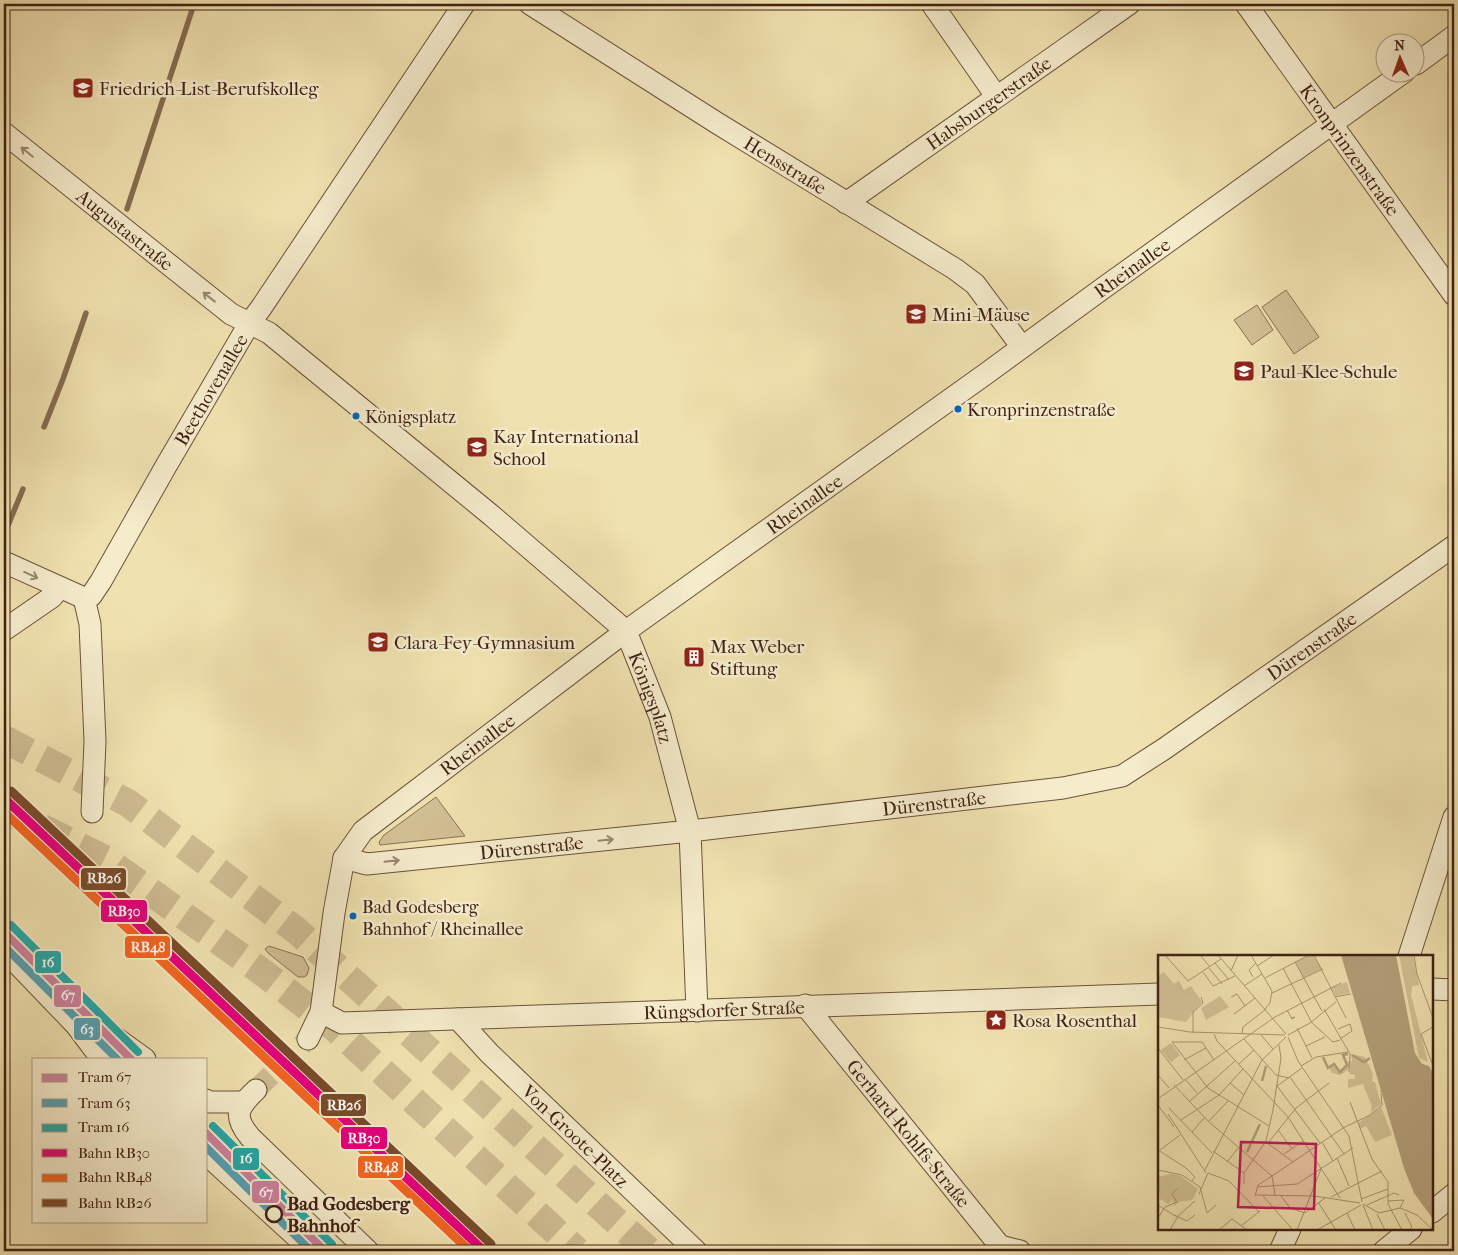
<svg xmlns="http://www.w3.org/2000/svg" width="1458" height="1255" font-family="'IM FELL French Canon',serif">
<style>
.green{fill:#d2c195;stroke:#897154}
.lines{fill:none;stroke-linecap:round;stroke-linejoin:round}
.stream{stroke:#866d52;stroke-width:5.5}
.minor-tunnel{stroke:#cdbb91;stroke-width:21;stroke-dasharray:21 11;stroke-linecap:butt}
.major-tunnel{stroke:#cdbb91;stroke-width:28;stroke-dasharray:28 14;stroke-linecap:butt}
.minor-casing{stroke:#6c513b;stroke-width:23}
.minor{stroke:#f5eccc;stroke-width:21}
.rail-1-casing{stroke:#f5eccc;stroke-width:12}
.rail-2-casing{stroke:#f5eccc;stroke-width:12}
.rail-3-casing{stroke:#f5eccc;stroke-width:12}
.rail-1{stroke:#e5007d;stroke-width:9}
.rail-2{stroke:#f26522;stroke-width:9}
.rail-3{stroke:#7a4b2a;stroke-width:9}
.tram-1-casing{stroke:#f5eccc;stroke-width:11}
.tram-2-casing{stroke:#f5eccc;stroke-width:11}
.tram-3-casing{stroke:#f5eccc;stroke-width:11}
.tram-1{stroke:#cb819d;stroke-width:8}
.tram-2{stroke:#56a0b3;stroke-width:8}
.tram-3{stroke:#26a7a7;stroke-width:8}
.oneway{stroke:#9a8670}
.bus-dot{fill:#0065bd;stroke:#f5eccc;stroke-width:2}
.stop-dot{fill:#f5eccc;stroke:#402114;stroke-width:2.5}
.labels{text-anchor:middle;stroke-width:5;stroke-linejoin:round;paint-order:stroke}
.bus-label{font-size:18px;fill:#402114;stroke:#f5eccc;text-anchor:start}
.poi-label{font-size:19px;fill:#402114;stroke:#f5eccc;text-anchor:start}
.street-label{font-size:19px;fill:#402114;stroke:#f5eccc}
.stop-label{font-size:19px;font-weight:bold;fill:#402114;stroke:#f5eccc;text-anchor:start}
.inset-river{fill:none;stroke:#b4a07b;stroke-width:2.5}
.inset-road{fill:none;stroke:#aa9572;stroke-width:1}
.view{fill:#c2185b;fill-opacity:0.15;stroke:#c2185b;stroke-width:2.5}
.inset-edge{fill:none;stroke:#402114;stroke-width:2.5}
.line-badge{stroke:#f5eccc;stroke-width:2}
.badge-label{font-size:14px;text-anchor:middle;font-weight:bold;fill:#fff}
</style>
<rect width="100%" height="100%" fill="#f0e2b0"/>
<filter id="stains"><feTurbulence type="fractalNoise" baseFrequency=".004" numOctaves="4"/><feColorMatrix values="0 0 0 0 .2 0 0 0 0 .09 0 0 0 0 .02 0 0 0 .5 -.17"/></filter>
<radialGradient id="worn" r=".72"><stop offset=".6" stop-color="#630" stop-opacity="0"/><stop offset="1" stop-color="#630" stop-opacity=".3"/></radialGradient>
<path class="green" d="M1286,290L1319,337L1294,354L1262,307Z
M1257,305L1273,330L1252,345L1234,320Z
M436,797L465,836L380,845L379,842L384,835Z
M269,946L303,957L309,968L307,975L304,977H298L268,953L265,949Z"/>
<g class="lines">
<path class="stream" d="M127,209L194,4
M44,427L63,379L86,313
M4,535L23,489"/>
<path class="minor-tunnel" d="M256,1090L308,1039"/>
<path class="major-tunnel" d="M4,739L128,803L297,931L649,1251
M4,809L105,859L262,972L336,1029L577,1251"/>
<g class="minor-casing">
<g id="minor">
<path id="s1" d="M530,4L717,123L955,269L975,284L1022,347"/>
<path d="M932,4L996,96"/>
<path id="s2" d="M1246,4L1454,295"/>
<path d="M1416,64L1454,36"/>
<path id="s3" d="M4,133L231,314L269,333L491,515L626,631L660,717L690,831L697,1011"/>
<path id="s4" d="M846,203L1129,4"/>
<path d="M4,562L84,598"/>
<path id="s5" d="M84,598L91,596L101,581L166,466L249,324L261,308L464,4"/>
<path d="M84,598L90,624L95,741L92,812"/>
<path d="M4,630L52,597L59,588"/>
<path id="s6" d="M344,858L367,864L690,831L1063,788L1122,776L1164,749L1454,546"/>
<path d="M4,950L76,1025L94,1049L104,1059"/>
<path d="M1409,956L1454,817"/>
<path d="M1432,989L1454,990"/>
<path id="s7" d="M805,1005L1000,1246L1020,1251"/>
<path id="s8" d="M321,1012L342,1023L1159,994"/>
<path id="s9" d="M458,1019L489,1053L696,1251"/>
<path d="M76,1025L116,1038L145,1059"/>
<path id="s10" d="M308,1039L321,1012L334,913L344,858L363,831L626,631L987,373L1102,289L1404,72"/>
<path d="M256,1090C237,1108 233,1116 250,1137L368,1251"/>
<path d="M206,1100L209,1102H244"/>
<path d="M206,1154L312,1251"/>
<path d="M1432,1212L1454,1194"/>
<path d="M1280,1251L1290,1229"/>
<path d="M1384,1251L1411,1229"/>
</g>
</g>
<use href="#minor" class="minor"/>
<g class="rail-1-casing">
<path id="rail-1" d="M4,798L484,1251"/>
</g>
<g class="rail-2-casing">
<path id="rail-2" d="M4,812L470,1251"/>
</g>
<g class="rail-3-casing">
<path id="rail-3" d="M11,791L491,1244"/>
</g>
<use href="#rail-1" class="rail-1"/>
<use href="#rail-2" class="rail-2"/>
<use href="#rail-3" class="rail-3"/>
<g class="tram-1-casing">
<path id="tram-1" d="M4,932L131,1059
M206,1133L325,1251"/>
</g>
<g class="tram-2-casing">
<path id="tram-2" d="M4,946L117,1059
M206,1147L311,1251"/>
</g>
<g class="tram-3-casing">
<path id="tram-3" d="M11,925L138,1052
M213,1126L332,1244"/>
</g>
<use href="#tram-1" class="tram-1"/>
<use href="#tram-2" class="tram-2"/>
<use href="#tram-3" class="tram-3"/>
</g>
<defs><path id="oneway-shaft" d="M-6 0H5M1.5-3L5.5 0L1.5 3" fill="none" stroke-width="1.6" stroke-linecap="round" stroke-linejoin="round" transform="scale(1.25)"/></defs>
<g class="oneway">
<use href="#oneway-shaft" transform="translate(27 152) rotate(-141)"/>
<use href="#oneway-shaft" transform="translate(209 297) rotate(-142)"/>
<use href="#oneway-shaft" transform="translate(31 575) rotate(25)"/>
<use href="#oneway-shaft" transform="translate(606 840) rotate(-6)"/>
<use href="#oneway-shaft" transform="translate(392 861) rotate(-6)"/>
</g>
<defs>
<g id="school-square" transform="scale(1.125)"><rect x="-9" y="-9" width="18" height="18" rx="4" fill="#8f2418" stroke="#f5eccc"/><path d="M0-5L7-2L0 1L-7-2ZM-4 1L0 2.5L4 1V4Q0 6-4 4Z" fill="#fff"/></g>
<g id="building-square" transform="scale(1.125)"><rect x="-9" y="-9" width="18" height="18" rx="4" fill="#8f2418" stroke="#f5eccc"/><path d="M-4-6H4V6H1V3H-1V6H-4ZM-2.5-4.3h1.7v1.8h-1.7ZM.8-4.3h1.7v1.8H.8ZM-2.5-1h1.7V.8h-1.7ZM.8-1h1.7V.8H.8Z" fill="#fff"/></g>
<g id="sight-square" transform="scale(1.125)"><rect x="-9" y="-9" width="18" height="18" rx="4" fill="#8f2418" stroke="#f5eccc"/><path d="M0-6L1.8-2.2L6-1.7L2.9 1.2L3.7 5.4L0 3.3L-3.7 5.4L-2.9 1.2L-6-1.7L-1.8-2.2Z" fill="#fff"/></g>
</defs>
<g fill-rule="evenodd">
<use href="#school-square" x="83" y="88"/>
<use href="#school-square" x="916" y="314"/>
<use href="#school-square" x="1244" y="371"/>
<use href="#school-square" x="477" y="447"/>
<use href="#school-square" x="378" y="642"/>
<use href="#building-square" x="694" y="657"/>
<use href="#sight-square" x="996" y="1020"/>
</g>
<g class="bus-dot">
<circle cx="958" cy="409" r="4.5"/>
<circle cx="356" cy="416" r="4.5"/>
<circle cx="353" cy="916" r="4.5"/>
</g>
<circle class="stop-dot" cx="274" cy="1214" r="8"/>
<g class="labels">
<g class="bus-label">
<text x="967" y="416">Kronprinzenstraße</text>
<text x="365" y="423">Königsplatz</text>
<text x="362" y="913">Bad Godesberg<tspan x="362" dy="22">Bahnhof / Rheinallee</tspan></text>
</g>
<g class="poi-label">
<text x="99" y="95">Friedrich-List-Berufskolleg</text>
<text x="932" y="321">Mini-Mäuse</text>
<text x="1260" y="378">Paul-Klee-Schule</text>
<text x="493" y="443">Kay International<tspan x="493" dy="22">School</tspan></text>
<text x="394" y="649">Clara-Fey-Gymnasium</text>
<text x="710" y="653">Max Weber<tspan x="710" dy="22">Stiftung</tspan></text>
<text x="1012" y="1027">Rosa Rosenthal</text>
</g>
<g class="street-label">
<text dy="7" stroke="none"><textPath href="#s4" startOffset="174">Habsburgerstraße</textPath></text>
<text dy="7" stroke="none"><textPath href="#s2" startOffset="179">Kronprinzenstraße</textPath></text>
<text dy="7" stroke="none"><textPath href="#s1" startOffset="302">Hensstraße</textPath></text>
<text dy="7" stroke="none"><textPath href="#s3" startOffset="155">Augustastraße</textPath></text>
<text dy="7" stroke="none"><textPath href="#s10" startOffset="1172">Rheinallee</textPath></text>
<text dy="7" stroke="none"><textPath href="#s5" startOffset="246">Beethovenallee</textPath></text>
<text dy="7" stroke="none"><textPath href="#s10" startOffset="768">Rheinallee</textPath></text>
<text dy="7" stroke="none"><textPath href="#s6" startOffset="1014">Dürenstraße</textPath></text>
<text dy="7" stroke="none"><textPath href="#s3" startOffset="869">Königsplatz</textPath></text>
<text dy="7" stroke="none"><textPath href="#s10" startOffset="362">Rheinallee</textPath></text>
<text dy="7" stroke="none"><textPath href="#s6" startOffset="594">Dürenstraße</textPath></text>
<text dy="7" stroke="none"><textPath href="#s6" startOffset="189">Dürenstraße</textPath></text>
<text dy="7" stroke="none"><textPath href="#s8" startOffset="406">Rüngsdorfer Straße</textPath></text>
<text dy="7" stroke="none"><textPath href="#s7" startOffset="165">Gerhard-Rohlfs-Straße</textPath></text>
<text dy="7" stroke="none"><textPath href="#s9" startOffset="166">Von-Groote-Platz</textPath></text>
</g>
<g class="stop-label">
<text x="287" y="1210">Bad Godesberg<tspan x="287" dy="22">Bahnhof</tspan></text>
</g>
</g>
<g transform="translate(1158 955)">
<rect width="275" height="275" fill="#f0e2b0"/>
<path d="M151,0H155L164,14L145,23L137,7ZM241,0H255L261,30L254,31L253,40L270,107L261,103ZM6,17L16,29L21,26L26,35L33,31L44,47L28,67L0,62V21ZM189,27L192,38L178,41L173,32ZM62,41L71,52L48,65L43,53ZM13,88L22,100L13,107L3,95ZM193,99L207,102L215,119L214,126L217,127L223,149L212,158L214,152L205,129L190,133V124H197V120L191,119L193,113L182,120L174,118L171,112L176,110L182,117L189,110L187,107L194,106ZM223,152L234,180L217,187L208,171L202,174L200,168ZM13,219L23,221L40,234L34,245L21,247L16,251L15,245L10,249L2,244L0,222Z" fill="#d2c195"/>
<path d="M183,0H238L257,98L264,109L271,111L275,118V264L256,238L246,213Z" fill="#b4a07b"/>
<path class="inset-river" d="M194,100L206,107L212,103M165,102L170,113L176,109L182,117L189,110L185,100L190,99M104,126L108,111M223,137L230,126L253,113L266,110M89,197L102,169"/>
<path class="inset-road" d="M7,0L30,26L63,4M42,0L52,12M60,0L128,79M93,0L114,36L112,48L107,54M156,0L188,63M256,0L259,19L275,63M137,7L164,56M57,8L71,25M99,11L116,0M51,13L64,29M125,13L154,68L175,87L182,85M73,16L80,0M45,17L55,31L77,21M95,22L91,15L98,8M107,23L151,0M86,31L104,19M114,38L165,14M73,42L79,39L87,51M177,42L193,39M166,54L192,99L191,117M129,55L134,64L137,62L133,63M76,59L97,43M0,72L32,77L127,80M139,73L154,103M180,74L192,69L194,76L182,84M35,78V57L45,48L43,42M56,79L59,86L130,162L182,243M84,79L85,72L108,54M103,80L115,94M130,80L152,68L178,47M130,82L140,106L191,181L204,247M86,84L118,120L131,123M148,91L167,82M0,93L25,125M26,105L48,93M56,105L44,87H14L50,133L111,171M274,108L263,79L275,72M81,109L96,95M143,111L158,102L190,97M0,120L11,133M132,122L186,199M27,124L39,138M72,128L86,140M16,130L51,167L114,221L117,240M119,131L162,188M119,131L144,113M1,143L117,62L183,28M31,147L77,106M192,147L214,204L230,227V249L244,275M0,150L16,172M11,153L54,198M10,159L48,218M23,165L61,140L85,114M51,166L70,146M120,175L134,194M34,177L46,163M108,187L135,207M164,187L175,206M110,188L138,153L171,128M0,195L28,213L37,222L34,226M2,195L22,180M55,196L86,218M126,199L145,186M179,203L191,231M69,207L81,192M0,215L24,220L42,232L49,258L58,250M47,215L104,105L128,82M50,218L71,226L101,257M86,229V218L108,186L115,155L123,103L121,90M99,232L139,229L195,193M41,239L50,218M97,240L156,241L202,248M97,241L100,230L114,221L185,173L212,160L224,150L223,138M105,241L135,275M123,241L132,253L147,258L167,243M173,242L224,216M203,244L230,234M230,246L246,245L242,253M160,247L178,275M205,249L221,258L242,253L259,260L275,275M0,250L17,261M205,250L215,275M209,250L236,238L241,240M189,258L197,275M247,258L254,272L251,275M219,259L227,275M16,260L29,266L37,260M0,263L7,252L19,247L14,239L20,233M83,271L102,256M12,275L20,261L37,246M61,275L74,264L89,275M139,275L163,214M159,275L203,250"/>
<path class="view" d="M83,187L158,189L156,254L80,252Z"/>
<rect width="275" height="275" class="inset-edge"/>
</g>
<g class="line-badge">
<rect x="80" y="867" width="47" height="24" rx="5" fill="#7a4b2a"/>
<rect x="100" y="899" width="48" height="24" rx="5" fill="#e5007d"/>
<rect x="124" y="935" width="47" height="24" rx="5" fill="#f26522"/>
<rect x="34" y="950" width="28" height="24" rx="5" fill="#26a7a7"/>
<rect x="53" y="984" width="29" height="24" rx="5" fill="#cb819d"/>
<rect x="73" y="1017" width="28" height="24" rx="5" fill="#56a0b3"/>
<rect x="320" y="1093" width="47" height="24" rx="5" fill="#7a4b2a"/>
<rect x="340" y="1126" width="48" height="24" rx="5" fill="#e5007d"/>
<rect x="232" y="1147" width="28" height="24" rx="5" fill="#26a7a7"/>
<rect x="357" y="1155" width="47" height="24" rx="5" fill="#f26522"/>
<rect x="251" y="1180" width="29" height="24" rx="5" fill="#cb819d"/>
</g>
<g class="badge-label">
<text x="104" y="883">RB26</text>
<text x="124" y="916">RB30</text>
<text x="148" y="952">RB48</text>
<text x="48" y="967">16</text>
<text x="68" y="1000">67</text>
<text x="87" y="1034">63</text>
<text x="344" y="1110">RB26</text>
<text x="364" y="1143">RB30</text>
<text x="246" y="1163">16</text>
<text x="381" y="1172">RB48</text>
<text x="266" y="1197">67</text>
</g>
<rect width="1458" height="1255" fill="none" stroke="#f0e2b0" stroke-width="20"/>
<rect x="5" y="5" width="1448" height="1245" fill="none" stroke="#402114" stroke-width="2.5"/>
<rect x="10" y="10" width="1438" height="1235" fill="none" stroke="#402114"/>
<rect x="32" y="1058" width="175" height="165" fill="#f5eccc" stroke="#ad9b82"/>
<rect x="42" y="1074" width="25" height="8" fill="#cb819d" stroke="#ad9b82"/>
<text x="78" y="1082" font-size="15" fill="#402114">Tram 67</text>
<rect x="42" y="1099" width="25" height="8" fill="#56a0b3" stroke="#ad9b82"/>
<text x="78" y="1108" font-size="15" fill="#402114">Tram 63</text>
<rect x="42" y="1124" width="25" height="8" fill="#26a7a7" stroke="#ad9b82"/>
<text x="78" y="1132" font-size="15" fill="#402114">Tram 16</text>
<rect x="42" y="1149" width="25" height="8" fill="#e5007d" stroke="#ad9b82"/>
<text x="78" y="1158" font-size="15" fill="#402114">Bahn RB30</text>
<rect x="42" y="1174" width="25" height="8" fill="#f26522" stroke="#ad9b82"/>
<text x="78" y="1182" font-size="15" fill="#402114">Bahn RB48</text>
<rect x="42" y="1199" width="25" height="8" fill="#7a4b2a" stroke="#ad9b82"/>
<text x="78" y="1208" font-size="15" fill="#402114">Bahn RB26</text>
<g transform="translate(1400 58) rotate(358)"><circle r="24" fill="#f5eccc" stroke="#ad9b82"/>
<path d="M0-4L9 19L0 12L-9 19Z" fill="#8f2418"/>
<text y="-8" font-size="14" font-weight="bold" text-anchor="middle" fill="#402114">N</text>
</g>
<rect width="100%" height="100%" filter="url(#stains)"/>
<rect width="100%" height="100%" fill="url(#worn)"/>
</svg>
